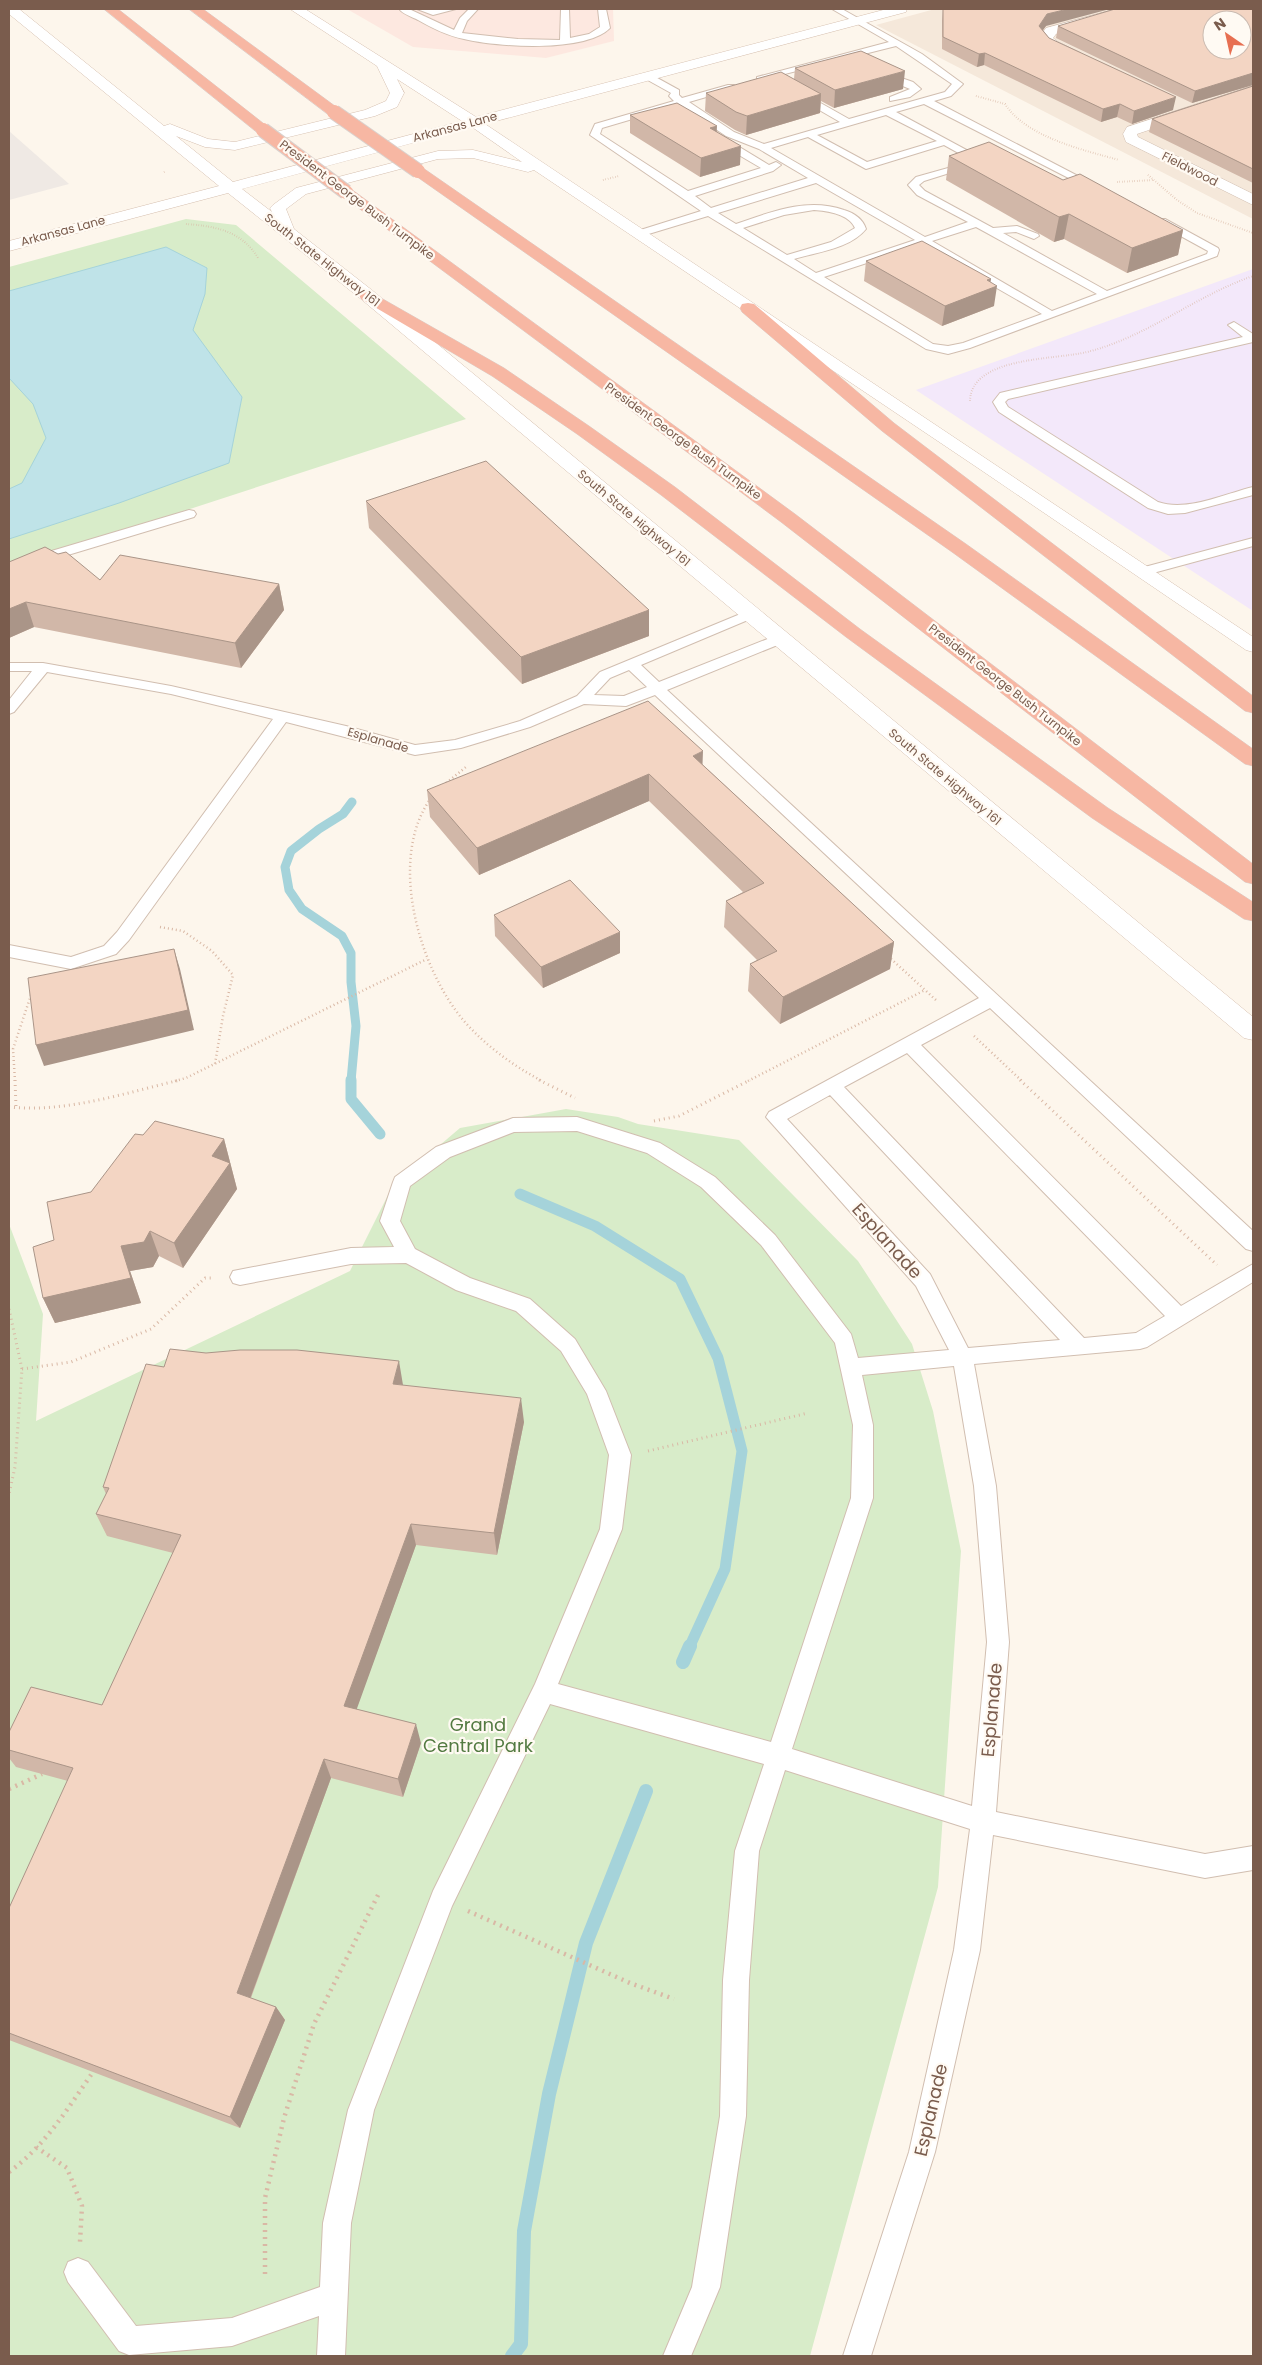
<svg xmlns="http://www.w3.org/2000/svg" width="1262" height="2365" font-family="Poppins,sans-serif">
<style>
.residential{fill:#f5e8da;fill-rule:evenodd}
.commercial{fill:#fde8e0}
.industrial{fill:#efe9e4}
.education{fill:#f3e8fa}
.green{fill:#d8ecc9}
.water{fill:#bfe3e8;stroke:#a5d3da}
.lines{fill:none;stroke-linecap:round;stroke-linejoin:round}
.stream-far2{stroke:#a5d3da;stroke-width:9}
.stream-far1{stroke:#a5d3da;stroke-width:11}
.stream{stroke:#a5d3da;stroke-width:14}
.lane-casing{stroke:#d1beb0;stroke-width:2}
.street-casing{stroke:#d1beb0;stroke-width:1}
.secondary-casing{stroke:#d6c0b0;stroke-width:1}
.highway-casing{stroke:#dad1cd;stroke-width:1}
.path-far3{stroke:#d9b8a5;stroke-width:2;stroke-dasharray:0.5 2;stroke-linecap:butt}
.path-far2{stroke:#d9b8a5;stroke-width:2.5;stroke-dasharray:1 3;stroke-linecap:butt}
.path-far1{stroke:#d9b8a5;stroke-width:3;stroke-dasharray:1 4;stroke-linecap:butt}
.path{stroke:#d9b8a5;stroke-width:4.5;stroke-dasharray:2 5;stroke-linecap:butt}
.lane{fill:#fff;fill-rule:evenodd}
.street{fill:#fff;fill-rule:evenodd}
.secondary{fill:#fff;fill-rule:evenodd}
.highway{fill:#f7b7a3;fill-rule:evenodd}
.highway-bridge-casing{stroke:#dad1cd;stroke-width:16;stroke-linecap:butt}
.highway-bridge{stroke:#f7b7a3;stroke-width:14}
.wall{fill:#d1b7a8}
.shaded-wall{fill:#aa9588}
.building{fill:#f3d5c3;stroke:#aa9588;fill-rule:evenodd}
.labels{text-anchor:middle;stroke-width:4.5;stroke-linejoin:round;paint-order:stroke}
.far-street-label{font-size:12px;fill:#7a5c4d;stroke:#fffaf3}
.near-street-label{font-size:18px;fill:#7a5c4d;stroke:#fffaf3}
.near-park-label{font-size:18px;fill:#537a41;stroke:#fffaf3}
</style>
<rect width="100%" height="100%" fill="#fdf6ec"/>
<path class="residential" d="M935,9H1253V219L876,25ZM1212,20H1242V50H1212Z"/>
<path class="commercial" d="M347,9H613L614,41L546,58L413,47Z"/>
<path class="industrial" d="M9,131L69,184L9,200Z"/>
<path class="education" d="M1253,269V611L916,390Z"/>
<path class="green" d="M186,219L236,225L466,419L9,568V267Z
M566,1109L618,1117L638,1124L739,1140L858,1261L912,1344L933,1411L961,1551L938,1887L810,2356H9V1224L43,1314L36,1421L350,1271L393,1185L460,1128Z"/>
<path class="water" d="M166,247L207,268L205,294L193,330L242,397L229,463L119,503L9,539V489L22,483L46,438L33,404L9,378V291Z"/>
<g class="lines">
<path class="stream-far2" d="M351,1081L356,1026L351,982V953L342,936L302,909L289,890L285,867L291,851L319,829L343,814L352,802"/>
<path class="stream-far1" d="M351,1080V1099L380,1134
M520,1194L595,1226L680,1279L718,1358L742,1451L725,1569L689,1648"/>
<path class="stream" d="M683,1662L690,1646
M512,2356L521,2344L524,2231L549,2094L586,1943L646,1791"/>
<g class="lane-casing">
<path id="lane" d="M399,9H409L454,30L460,18L469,9H478L467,21L462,33L518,39L560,40L561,9H569L570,38L589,34L600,27L598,9H606L610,28C585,53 497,47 464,39C448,36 432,28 418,20C412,17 403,14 399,9Z
M417,9H456L433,15Z
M832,9H842L922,54L963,84L951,96L934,101L1101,188L1096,191L1092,190L924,104L896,112L985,160L980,163L975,161V165L924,181L919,185L925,191L993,228L1017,226L1038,234L1039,236L1034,239L1016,232L1003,233L1107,291L1207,254L1208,251L1157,223V219H1165L1218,248L1219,250L1217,256L970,348L948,354L926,349L708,216L642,236H634V232L701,211L590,135L595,124L674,101L669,96L671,93L644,78V74H650L679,90V95L682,98L728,85H734V89L689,102L734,132L764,144L840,122L795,96V92H801L849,119L945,92L952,84L896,46L757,81V77L889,42ZM680,105L726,136L759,149L808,178L711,208L695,196L773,171L781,165L776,162L769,165L723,137H715V141L761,168L688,191L600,134L602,128ZM886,115L937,141L867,162L817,135ZM808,137L866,169L944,145L973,161L916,177L908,185L917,195L968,222L925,237L771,148ZM816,183L915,240L816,273L794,259C817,252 850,249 866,229C863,219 854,213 844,210C807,197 771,212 736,224L718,213ZM814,210C828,211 849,214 855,228L831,242L787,255L743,228L784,215ZM976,227L987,233L1097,294L1052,311L932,241ZM922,245L1042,314L963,343L948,346L933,344L824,277Z
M881,71L913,82L921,89L910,97L890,101V97L910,89L878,76V72Z
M1234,322L1253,334V342L1008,399L1005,402L1008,407L1158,502C1187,512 1224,494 1253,487V495L1185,513L1168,514L1148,508L999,412L993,402L1000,393L1243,337L1228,325Z
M189,510L194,511L196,514L194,517L38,564L33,565L26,561L28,558Z
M1253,538V546L1142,576L1135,572L1137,569Z
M750,610L755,611L757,614L755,617L641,665L659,682L775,636H785L787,639L785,642L667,690L1253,1231V1251L1246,1249L990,1008L921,1045L1181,1306L1253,1264V1282L1147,1347L1140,1349L974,1364L996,1486L1009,1642L996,1812L1205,1854L1253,1846V1870L1205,1878L993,1835L980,1950L935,2152L871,2356H843L909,2152L954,1950L970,1829L785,1770L759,1851L749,1980L746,2116L720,2287L691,2356H663L692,2287L720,2116L723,1980L735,1851L764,1764L550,1704L452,1906L374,2110L351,2223L345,2356H317L319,2316L232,2346L129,2355L119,2351L68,2282L64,2272L68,2262L78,2258L88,2262L136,2326L232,2318L320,2287L323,2223L348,2110L433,1891L535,1684L600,1529L609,1455L587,1394L561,1351L516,1311L456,1290L406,1263L351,1264L240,1285L233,1283L230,1277L233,1271L351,1248L394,1247L380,1221L393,1182L395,1177L436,1147L513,1118L577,1117L660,1143L715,1177L775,1235L851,1334L858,1358L949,1350L916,1286L766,1117L769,1112L979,998L655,695L626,706L584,704L530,727L461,748L415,755L286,722L129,940L116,954L71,969L9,957V945L71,957L104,946L117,932L273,719L171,694L47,672L14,712L9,714V700L32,671H9V663H43L171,686L346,726L415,745L455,740L520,721L577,696L600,672ZM629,670L647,687L624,696L594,695L610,678ZM907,1053L1165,1316L1136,1333L1084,1338L844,1087ZM830,1095L1060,1340L968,1348L930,1274L787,1119ZM577,1131L647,1153L701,1187L761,1245L835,1343L853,1425L851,1498L771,1742L558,1684L622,1529L631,1455L606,1391L575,1339L530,1299L470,1278L415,1249L400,1221L410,1186L450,1157L514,1132ZM954,1366L974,1486L987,1642L972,1806L792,1749L873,1498V1425L862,1375Z"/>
</g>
<g class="street-casing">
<path id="street" d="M1116,9H1137L1135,12L1056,34L1053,38L1058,42L1081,53L1083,56L1081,59C1067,62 1047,48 1039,38L1046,28Z
M1253,86V95L1137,134L1138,137L1253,194V205L1126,142L1123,134L1127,127Z"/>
</g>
<g class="secondary-casing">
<path id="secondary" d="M9,9H19L164,126L170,124L208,139L235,142L365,110L386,101L390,93L377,66L290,9H305L476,117L887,9H907L906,12L485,124L1253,637V652L1246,650L981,470L534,170L528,172L473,158L438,159L306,194L286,209L294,229L373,291L1253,1017V1040L1244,1038L361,299L228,193L9,251V241L219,186L9,14ZM397,79L462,121L233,182L176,136L205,147L235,150L375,116L397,107L404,93ZM472,127L522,162L473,150L438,151L296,188L273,205L270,208L272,212L242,189Z"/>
</g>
<g class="highway-casing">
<path id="highway" d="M104,9H118L268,127L270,130L268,133H258Z
M189,9H203L339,109L341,112L339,115H329Z
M418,166L423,168L966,544L1253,749V766L1245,764L952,552L413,174L410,171L413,168Z
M346,187L351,189L795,514L1253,864V884L1245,882L781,522L341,195L338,192Z
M367,290L504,368L589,426L675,487L860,629L1108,808L1253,902V921L1244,919L1092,818L846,637L661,495L577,434L492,376L361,299L359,295L361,291Z
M748,303L754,304L894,423L1253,696V713L1245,711L882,431L742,312L740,308L742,304Z"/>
</g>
<path class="path-far3" d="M976,96L1005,104C1026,137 1083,150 1119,160
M164,172L166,171
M1148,175L1177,200L1197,213L1253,233
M603,180L619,176
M1117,182L1154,180
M186,224C215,226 242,231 258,258
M970,401C971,356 1056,360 1087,352C1147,337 1195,296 1253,276"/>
<path class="path-far2" d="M440,788L466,767
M431,798C387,859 419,968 464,1021C486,1046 512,1065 542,1081
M160,927L183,931L212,951L233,975L223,1016L215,1064
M888,956L937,1001
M974,1036L1022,1081
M15,1081L13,1049L31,995
M175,1081L186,1078L427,959
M748,1081L925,990"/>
<path class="path-far1" d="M15,1080L16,1107
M539,1080L575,1098
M1020,1080L1217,1265
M9,1107C66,1113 125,1093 180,1080
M654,1121L679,1116L750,1080
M9,1309L22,1369L15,1467L9,1494
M22,1369L71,1362L151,1329L205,1278H214
M648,1451L808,1413"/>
<path class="path" d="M9,1789L42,1774
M468,1911L630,1983L674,1999
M36,2147L67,2168L82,2206L80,2242
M9,2172C45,2146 68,2108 93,2072
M265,2274V2198L284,2118L314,2024L380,1891"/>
<use href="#lane" class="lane"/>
<use href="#street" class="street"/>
<use href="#secondary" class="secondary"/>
<use href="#highway" class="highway"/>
<g class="highway-bridge-casing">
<path id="highway-bridge" d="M334,112L418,171
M263,130L346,192"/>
</g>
<use href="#highway-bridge" class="highway-bridge"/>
</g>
<path class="wall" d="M943,9L1046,26L1043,30L1049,38L1173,110L1132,124L1117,117L1101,122L984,65L977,67L942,49V21Z
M1253,9V85L1192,103L1056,38L1058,26Z
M795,68L903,89L834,108L821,101L820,113L746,135L735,130L705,111L706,93L794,79Z
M1253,86V183L1149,132L1152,119Z
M630,115L717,131L740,165L700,177L630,133Z
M949,156L1063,180L1183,230L1178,255L1127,273L1064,239L1054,242L946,180Z
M866,261L991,279L990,282L994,306L942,326L864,281Z
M366,501L649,610V636L522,684L369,528Z
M9,562L100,580L279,584L284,610L241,668L34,627L9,638Z
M702,764L894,942L890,969L780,1024L748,991L750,964L757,960L724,927L726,901L743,892L649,801L479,875L430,817L427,790Z
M494,915L620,953L543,988L495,936Z
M143,1135L224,1139L237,1189L183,1268L159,1256L153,1267L130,1271L141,1303L55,1323L43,1298L54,1240L91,1192Z
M164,1367L403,1385L524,1422L497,1555L416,1545L356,1709L421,1743L403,1797L331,1778L251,1998L276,2007L285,2020L240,2128L9,2040V1908L68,1781L16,1767L9,1758V1732L102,1705L173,1553L107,1536L96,1514L106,1494L103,1487Z"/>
<path class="shaded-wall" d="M1068,9H1110L1046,26L1037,38L1039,26L1047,14Z
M985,53L984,65L977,67L979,54Z
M905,71L903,89L834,108L835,90Z
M1253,73V85L1192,103L1195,91Z
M821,94L820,113L746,135L747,116Z
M1176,97L1173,110L1132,124L1134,111Z
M1120,104L1117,117L1101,122L1103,109Z
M717,126L716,144L710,128Z
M741,146L740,165L700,177L701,158Z
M1069,214L1064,239L1054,242L1059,217Z
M1183,230L1178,255L1127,273L1132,248Z
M991,279L989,289L997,286L994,306L942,326L945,306L987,280Z
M279,584L284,610L241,668L235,643Z
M26,602L34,627L9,638V609Z
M649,610V636L522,684L521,657Z
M703,751L702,778L693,756Z
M649,774V801L479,875L477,848Z
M620,932V953L543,988L541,967Z
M894,942L890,969L780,1024L783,997Z
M174,949L180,969L194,1030L44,1066L36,1045Z
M224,1139L237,1189L183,1268L174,1243L212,1156Z
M150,1231L159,1256L153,1267L130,1271L141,1303L55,1323L43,1298L121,1246Z
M399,1361L403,1385L393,1384Z
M521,1398L524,1422L497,1555L494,1533Z
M411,1524L416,1545L351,1725L344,1706Z
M416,1724L421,1743L403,1797L398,1779Z
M324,1759L331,1778L247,2007L237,1993Z
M276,2007L285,2020L240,2128L230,2117Z"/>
<path class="building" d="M943,9H1068L1047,14L1039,26L1049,38L1176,97L1134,111L1120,104L1103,109L985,53L979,54L943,37Z
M1115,9H1253V73L1195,91L1058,26ZM1212,20H1242V50H1212Z
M861,51L905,71L835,90L795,68Z
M781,72L821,94L747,116L736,112L706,93Z
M1253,86V169L1152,119Z
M677,103L717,126L710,128L741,146L701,158L630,115Z
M989,142L1063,180L1080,174L1183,230L1132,248L1069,214L1059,217L949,156Z
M922,241L991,279L987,280L997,286L945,306L866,261Z
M486,461L649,610L521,657L366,501Z
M45,547L58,554L66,552L100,580L120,555L279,584L235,643L26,602L9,609V562Z
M648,701L703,751L693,756L894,942L783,997L750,964L777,951L726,901L764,883L649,774L477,848L427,790Z
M570,880L620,932L541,967L494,915Z
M174,949L188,1010L36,1045L28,978Z
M155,1121L224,1139L212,1156L230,1163L174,1243L150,1231L144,1242L121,1246L131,1278L43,1298L33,1247L54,1240L47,1202L91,1192L135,1134L143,1135Z
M170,1349L206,1353L240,1350H297L399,1361L393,1384L521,1398L494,1533L411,1524L344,1706L416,1724L398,1779L324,1759L237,1993L276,2007L230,2117L9,2033V1908L73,1768L9,1750V1732L31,1687L102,1705L181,1535L96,1514L109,1488L103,1487L146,1364L164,1367Z"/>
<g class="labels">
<g class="far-street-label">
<text transform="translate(455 127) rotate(-15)" y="4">Arkansas Lane</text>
<text transform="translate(1190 169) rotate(27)" y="4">Fieldwood</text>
<text transform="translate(357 200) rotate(37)" y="4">President George Bush Turnpike</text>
<text transform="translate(63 231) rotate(-15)" y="4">Arkansas Lane</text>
<text transform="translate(322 260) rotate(38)" y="4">South State Highway 161</text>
<text transform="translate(683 441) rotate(36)" y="4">President George Bush Turnpike</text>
<text transform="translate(634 518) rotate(40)" y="4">South State Highway 161</text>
<text transform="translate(1005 685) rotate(38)" y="4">President George Bush Turnpike</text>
<text transform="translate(378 740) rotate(16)" y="4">Esplanade</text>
<text transform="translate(945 777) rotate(40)" y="4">South State Highway 161</text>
</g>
<g class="near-street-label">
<text transform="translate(887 1241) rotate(48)" y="6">Esplanade</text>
<text transform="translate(992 1710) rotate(-85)" y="6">Esplanade</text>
<text transform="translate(931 2110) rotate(-77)" y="6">Esplanade</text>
</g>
<g class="near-park-label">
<text x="478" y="1731">Grand<tspan x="478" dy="21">Central Park</tspan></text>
</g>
</g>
<rect width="1262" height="2365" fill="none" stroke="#7a5c4d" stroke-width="20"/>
<g transform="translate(1227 35) rotate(326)"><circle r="24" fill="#fffaf3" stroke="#cabbb1"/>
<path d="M0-4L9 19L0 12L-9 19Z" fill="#e76f51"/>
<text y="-8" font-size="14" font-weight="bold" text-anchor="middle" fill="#7a5c4d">N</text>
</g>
</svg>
